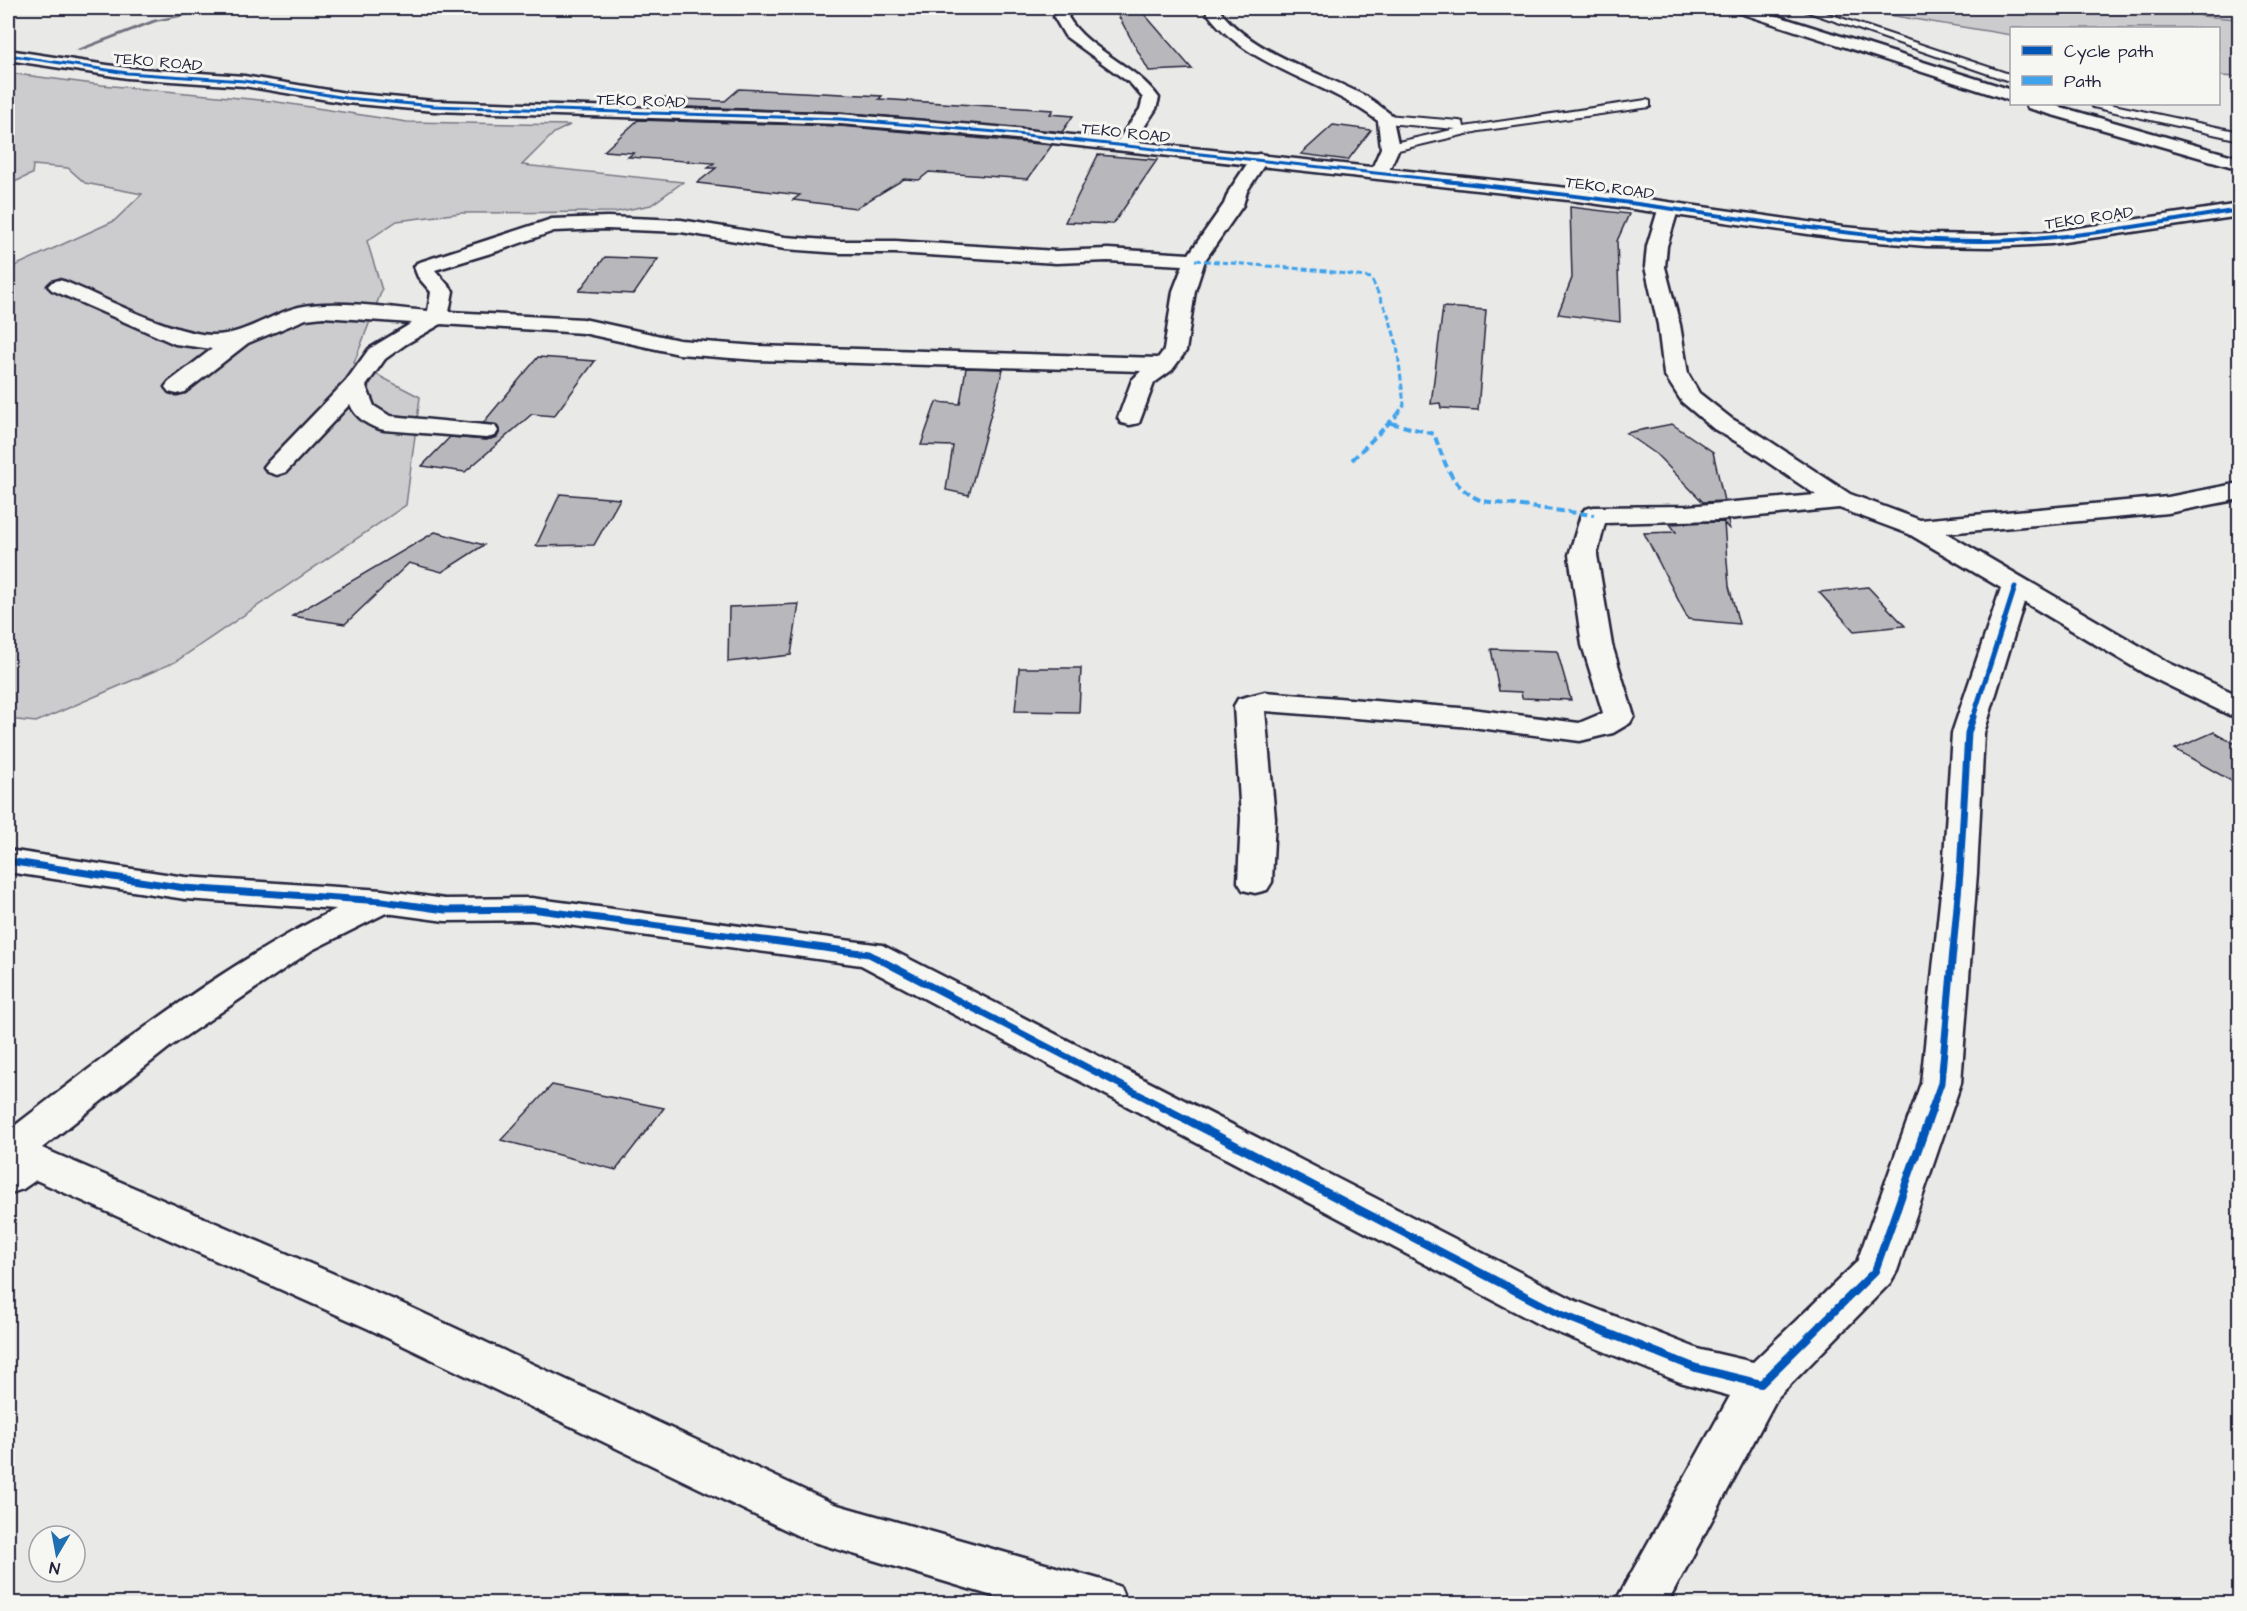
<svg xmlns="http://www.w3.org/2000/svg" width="2247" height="1611" font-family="'Architects Daughter',sans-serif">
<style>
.green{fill:#ccccce;stroke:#777784;stroke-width:1.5}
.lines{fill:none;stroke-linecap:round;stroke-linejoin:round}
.stream{fill:#71717f;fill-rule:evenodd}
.building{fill:#b8b8bc;stroke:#22223b;stroke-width:1.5}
.service-casing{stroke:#22223b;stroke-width:4}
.minor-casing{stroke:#22223b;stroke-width:5}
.tertiary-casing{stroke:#22223b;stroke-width:5}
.service{fill:#f6f6f2;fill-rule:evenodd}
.minor{fill:#f6f6f2;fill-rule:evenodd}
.tertiary{fill:#f6f6f2;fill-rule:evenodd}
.quiet-far1{stroke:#3ea2ec;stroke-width:3;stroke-dasharray:6 3;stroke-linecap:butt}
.quiet{stroke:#3ea2ec;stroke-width:4;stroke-dasharray:8 4;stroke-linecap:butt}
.cycleway-far4-casing{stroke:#f6f6f2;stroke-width:4.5}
.cycleway-far3-casing{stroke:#f6f6f2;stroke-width:6}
.cycleway-far2-casing{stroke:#f6f6f2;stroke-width:8}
.cycleway-far1-casing{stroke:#f6f6f2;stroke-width:10}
.cycleway-casing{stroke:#f6f6f2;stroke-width:12}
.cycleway-far4{stroke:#0057b8;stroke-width:3}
.cycleway-far3{stroke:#0057b8;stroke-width:4}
.cycleway-far2{stroke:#0057b8;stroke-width:5}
.cycleway-far1{stroke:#0057b8;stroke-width:7}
.cycleway{stroke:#0057b8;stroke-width:8}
.labels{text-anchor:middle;stroke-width:6;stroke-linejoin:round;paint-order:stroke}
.far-street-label{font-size:16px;fill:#22223b;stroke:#f6f6f2}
</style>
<rect width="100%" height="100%" fill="#e9e9e7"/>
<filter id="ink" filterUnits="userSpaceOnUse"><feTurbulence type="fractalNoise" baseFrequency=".0167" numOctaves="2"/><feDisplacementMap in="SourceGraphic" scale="12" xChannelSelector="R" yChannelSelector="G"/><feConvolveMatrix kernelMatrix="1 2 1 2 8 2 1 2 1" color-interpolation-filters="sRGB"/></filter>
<g filter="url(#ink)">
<path class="green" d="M1865,8H2187L2202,16L2239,19V77L2219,76L2218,28H2012L2011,35L1858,10Z
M8,73L102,85L271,101L407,122L570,125L554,133L522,165L683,182L651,205L616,212L461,213L397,221L367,241L382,290L354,363L420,397L406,505L175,662L36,722L8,719V525L12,507L8,504V269L114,221L142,194L85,183L68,168L33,165L32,174L8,185Z"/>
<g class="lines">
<path class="stream" d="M215,8H224L156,22L80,51L75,50L153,20Z"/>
</g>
<path class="building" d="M1114,8H1139L1192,69L1149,71Z
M739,89L882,96L879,99L1053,110L1050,114L1073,116L1062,132L840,112L654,106L663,98L725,101Z
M638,120L840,126L1052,145L1028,179L929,172L919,180L904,179L856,208L793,200L800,195L697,183L716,168H708L714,163L628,157L634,153L604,151Z
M1333,125L1371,130L1348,160L1301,154Z
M1098,155L1157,160L1113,224L1065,222Z
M1570,207L1629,214L1617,241L1620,322L1558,314L1572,278Z
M605,257L658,259L634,294L579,291Z
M1443,307L1486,310L1478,410L1441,408L1440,403L1431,404Z
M538,357L595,361L554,416L532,414L465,472L422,466L450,437L486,440L497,437L500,432L497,425L483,423Z
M966,368L1003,369L969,495L946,490L953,446L921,445L936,402L960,404Z
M1672,424L1713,452L1724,501L1703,502L1656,454L1626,433Z
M560,494L620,499L594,545L536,546Z
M1728,521L1730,530L1724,523L1729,586L1739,624L1688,619L1644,533L1676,532L1670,524Z
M435,532L484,545L442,572L409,563L345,624L292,616Z
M1868,587L1905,626L1854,631L1819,592Z
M799,604L791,655L728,662L729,607Z
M1491,649L1557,651L1571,700L1522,698L1521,692L1499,691Z
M1019,668H1081L1079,712L1015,711Z
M2214,732L2240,746V786L2175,749Z
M552,1085L664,1108L616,1170L501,1140Z"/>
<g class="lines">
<g class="service-casing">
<path id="service" d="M1797,8H1811L2012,75V82Z
M1646,100L1650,101V107L1479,131L1390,152L1385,151L1384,148L1385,145L1456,129L1386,123L1380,119L1386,115L1459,121L1463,122L1464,127Z
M2091,104H2109L2240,132V140L2093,107Z"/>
</g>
<g class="minor-casing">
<path id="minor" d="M1059,8H1073L1068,17C1088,51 1135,64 1159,98L1156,109L1129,150H1117L1114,146L1140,109L1143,98L1131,84L1065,36L1054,17Z
M1204,8H1218C1247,51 1320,72 1365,96C1375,101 1383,109 1392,115L1399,148L1386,177H1372L1370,173L1381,148L1378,121C1324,79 1242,67 1204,8Z
M1732,8H1752L2012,90V101L1734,11Z
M2026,104H2050L2240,158V169L2028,108Z
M1259,154L1265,155L1268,159L1247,191L1243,205L1205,260L1195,291L1186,351L1172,370L1154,383L1139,423L1130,425L1121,423L1118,418L1132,380L1141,371L757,360L679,354L583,333L441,324L406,344L385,359L366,386L374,406L390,416L495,426L498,431L495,436L486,438L384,430C370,427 355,418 350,404L286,472L277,475L268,472L264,467L268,462L346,381L369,349L412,323L323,317L306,319L248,343L185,392L177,394L169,392L165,387L169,382L212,349L175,344L52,290L48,286L52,282L59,280L66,282C105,298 173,334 212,335C243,336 270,314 299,307C335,299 390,308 428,311L431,292L418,277L414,267L417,263L552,219L607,217L681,220L785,237L840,241H895L1056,251L1108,249L1189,254L1224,204L1229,191L1253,155ZM607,229L681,232L785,249L840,253H895L1056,263L1108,261L1183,265L1173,291L1164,350L1158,358L757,346L679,340L583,319L449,312L453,291L435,270L501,250L554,231Z
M1668,204L1675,206L1678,210L1667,246L1665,267L1680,325L1688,374L1699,393L1732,419L1762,436L1850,494L1920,520L2168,497L2240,483V499L2168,513L1946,533L2169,663L2240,696V717L2229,715L2147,675L2024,602L1984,733L1977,873L1961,1083L1897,1271L1890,1283L1777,1398L1667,1604H1614L1730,1396L1680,1382L1544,1327L861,965L531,920L445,921L386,913L312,950L171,1046L42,1148L401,1303L834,1504L1102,1580L1120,1587L1127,1604H1019L807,1540L369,1329L36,1180L23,1189L8,1194V1131C112,1051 217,968 336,909L185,899L8,872V850L185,877L382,890L445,899L531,898L882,945L1576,1301L1701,1350L1753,1362L1857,1262L1921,1083L1943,873L1952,733L2001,588L1909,534L1839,508L1718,520L1605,523L1597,555L1612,645L1634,716L1630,723L1613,733L1580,741L1472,727L1265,711L1275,818L1272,882L1267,890L1255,893L1243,890L1238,882L1241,818L1234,706L1238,699L1265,692L1472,709L1579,723L1603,713L1582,645L1569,555L1581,515L1585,509L1594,507L1687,506L1816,495L1744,446L1714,429L1682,402L1664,374L1658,325L1645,267L1647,246L1658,210L1661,206Z"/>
</g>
<g class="tertiary-casing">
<path id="tertiary" d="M8,50L127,68L244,76L346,93L434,101L840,114L997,127L1577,189L1843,227L1926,234L1990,235L2051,232L2240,204V216L2051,244L1990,247L1926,246L1843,239L1577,201L997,137L840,124L434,111L346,103L244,86L127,78L8,60Z"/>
</g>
<use href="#service" class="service"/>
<use href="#minor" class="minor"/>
<use href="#tertiary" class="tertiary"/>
<path class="quiet-far1" d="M1195,260L1326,271L1371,278L1389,317L1397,345L1404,405L1396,416"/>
<path class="quiet" d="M1391,423L1434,434C1446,465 1450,487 1482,501L1594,515
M1352,460L1397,415"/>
<g class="cycleway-far4-casing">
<path id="cycleway-far4" d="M8,55L127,73L244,81L346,98L434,106L840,119L997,132L1458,182"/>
</g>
<g class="cycleway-far3-casing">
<path id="cycleway-far3" d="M1444,181C1530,190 1615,200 1700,213C1796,226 1891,242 1988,241C2073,240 2157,222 2240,210"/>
</g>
<g class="cycleway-far2-casing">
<path id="cycleway-far2" d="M1973,718L2015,587"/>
</g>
<g class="cycleway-far1-casing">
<path id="cycleway-far1" d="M8,861L185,888L382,901L445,910L531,909L869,954L1165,1108
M1932,1108L1941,1083L1960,873L1968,733L1973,717"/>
</g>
<g class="cycleway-casing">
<path id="cycleway" d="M1162,1107L1560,1314L1696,1368L1761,1384L1875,1271L1933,1107"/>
</g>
<use href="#cycleway-far4" class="cycleway-far4"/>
<use href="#cycleway-far3" class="cycleway-far3"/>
<use href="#cycleway-far2" class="cycleway-far2"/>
<use href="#cycleway-far1" class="cycleway-far1"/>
<use href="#cycleway" class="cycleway"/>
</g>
</g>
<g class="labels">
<g class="far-street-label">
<text transform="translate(158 61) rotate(5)" y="6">TEKO ROAD</text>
<text transform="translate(641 100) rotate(2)" y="6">TEKO ROAD</text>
<text transform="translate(1126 132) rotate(6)" y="6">TEKO ROAD</text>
<text transform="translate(1610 187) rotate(8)" y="6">TEKO ROAD</text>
<text transform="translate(2089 217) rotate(-8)" y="6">TEKO ROAD</text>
</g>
</g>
<rect width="2247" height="1611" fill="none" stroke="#f6f6f2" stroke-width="30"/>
<rect x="15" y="15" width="2217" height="1581" fill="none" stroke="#22223b" stroke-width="2" filter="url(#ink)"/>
<rect x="2010" y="27" width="210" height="78" fill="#f6f6f2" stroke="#a1a1a9" stroke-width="1.5"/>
<rect x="2022" y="46" width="30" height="9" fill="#0057b8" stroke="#a1a1a9" stroke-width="1.5"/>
<text x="2064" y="57" font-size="18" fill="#22223b">Cycle path</text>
<rect x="2022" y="76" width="30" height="9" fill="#3ea2ec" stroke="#a1a1a9" stroke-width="1.5"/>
<text x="2064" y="87" font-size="18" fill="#22223b">Path</text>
<g transform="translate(57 1554) rotate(190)"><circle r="28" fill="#f6f6f2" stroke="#a1a1a9" stroke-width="1.5"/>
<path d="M0-4.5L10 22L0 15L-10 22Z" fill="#1f6fb2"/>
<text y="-9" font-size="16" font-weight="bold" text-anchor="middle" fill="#22223b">N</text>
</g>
</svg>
